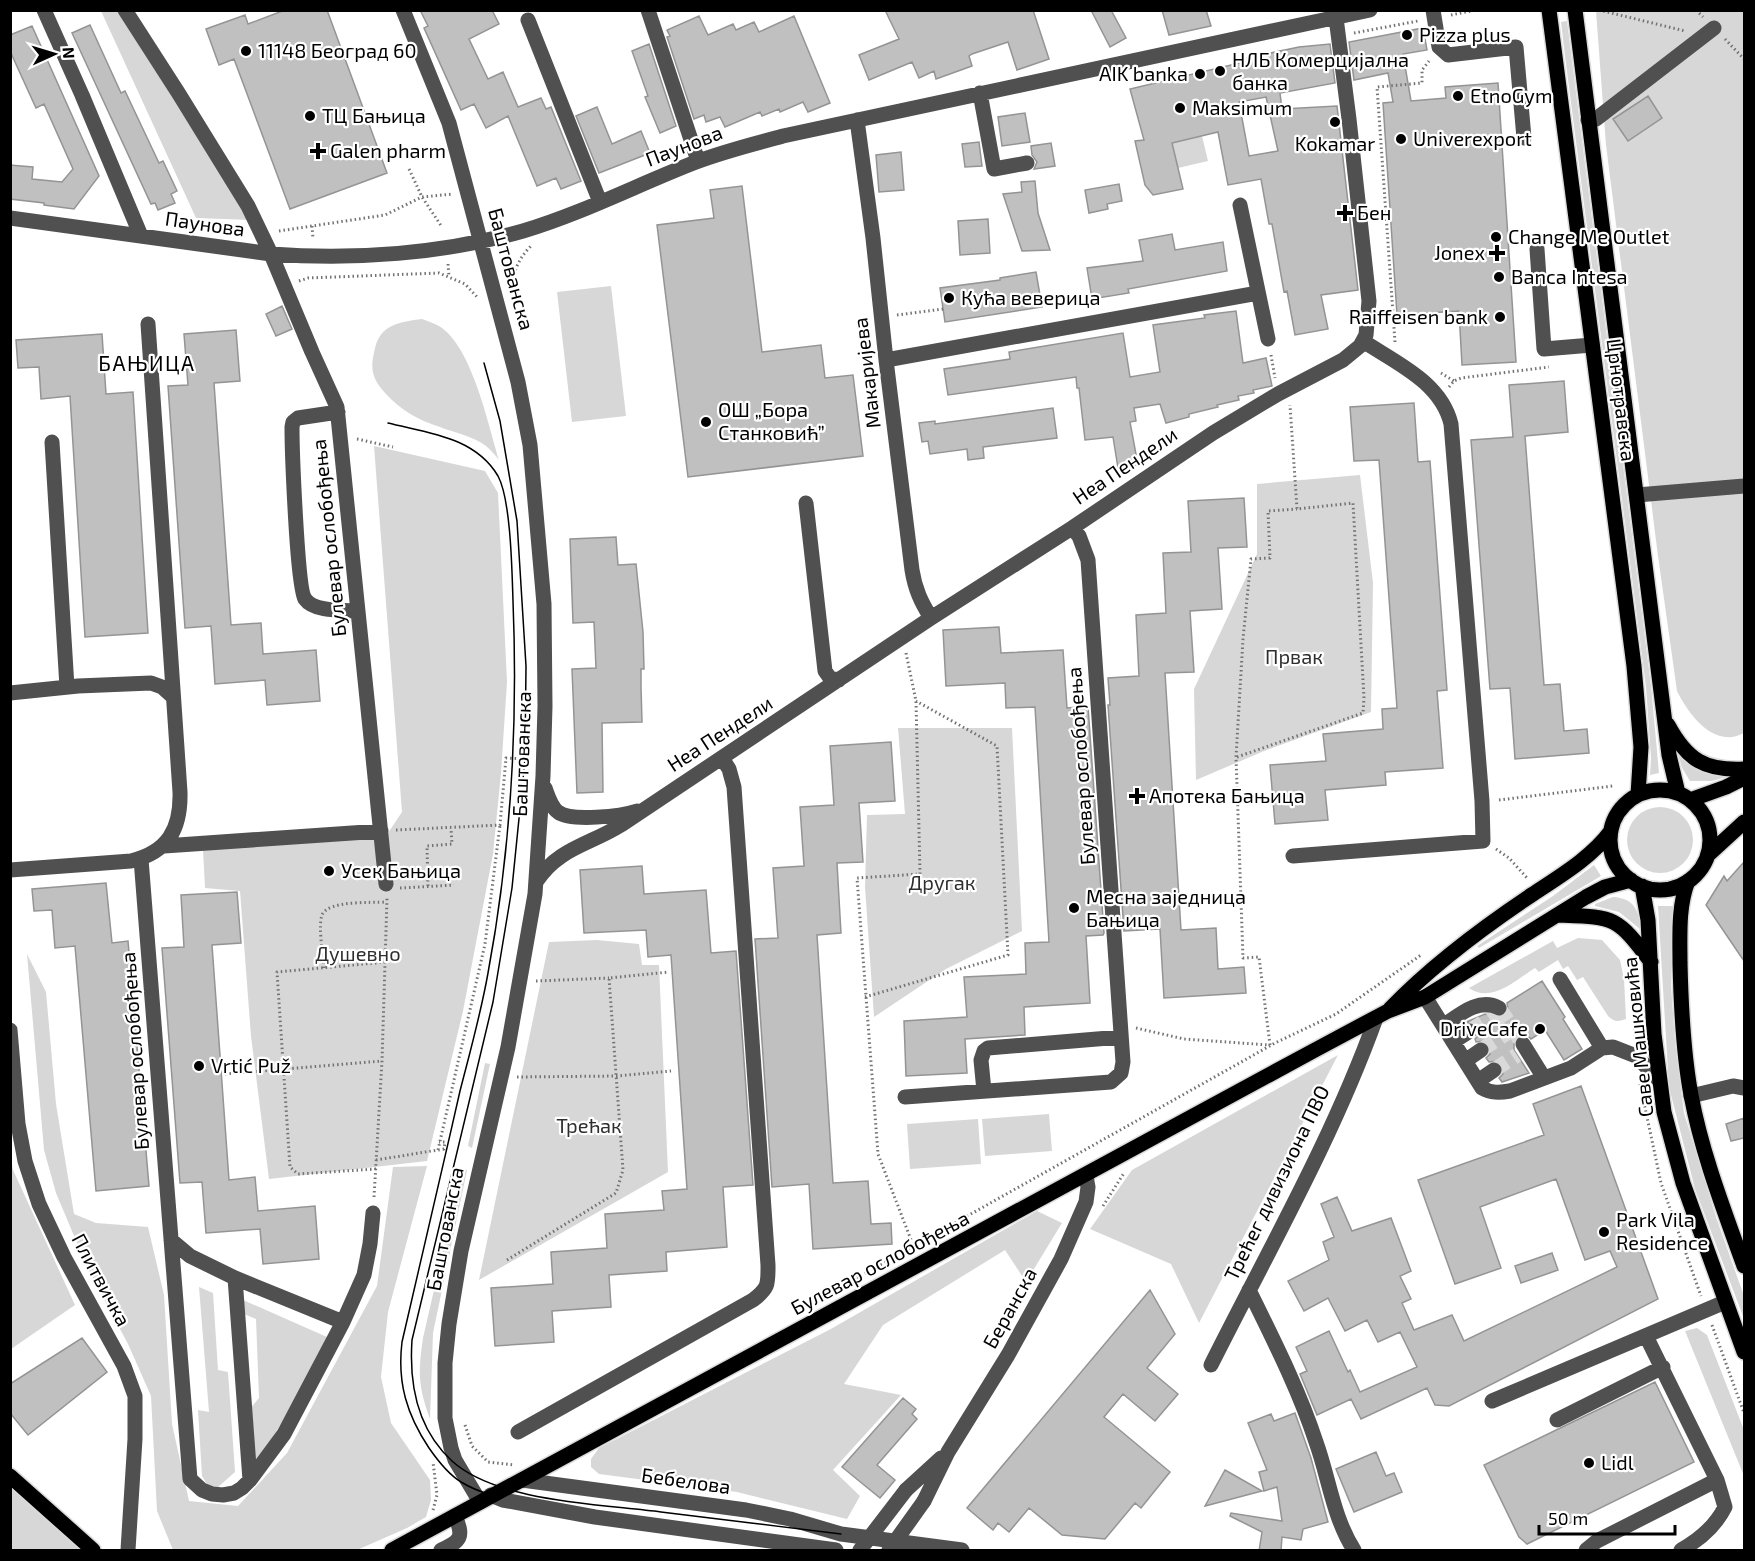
<svg xmlns="http://www.w3.org/2000/svg" width="1755" height="1561" font-family="'Exo 2',sans-serif">
<style>
.green{fill:#d7d7d7}
.building{fill:#c0c0c0;stroke:#949494;stroke-width:1.5;fill-rule:evenodd}
.lines{fill:none;stroke-linecap:round;stroke-linejoin:round}
.minor-tunnel{stroke:#d9d9d9;stroke-width:15;stroke-dasharray:15 8;stroke-linecap:butt}
.major-casing{stroke:#dbdbdb;stroke-width:18}
.path{stroke:#727272;stroke-width:3;stroke-dasharray:1.5 3;stroke-linecap:butt}
.minor{stroke:#505050;stroke-width:15}
.major{stroke:#000;stroke-width:15}
.tram{stroke:#000;stroke-width:1.5}
.minor-bridge{stroke:#505050;stroke-width:15}
.poi-dot{fill:#000;stroke:#fff;stroke-width:2}
.labels{text-anchor:middle;stroke-width:4.5;stroke-linejoin:round;paint-order:stroke}
.poi-label{font-size:20px;fill:#000;stroke:#fff;text-anchor:start}
.street-label{font-size:20px;fill:#000;stroke:#fff}
.park-label{font-size:20px;fill:#2e2e2e;stroke:#fff}
.neighbourhood-label{font-size:21px;letter-spacing:1.5px;fill:#000;stroke:#fff}
</style>
<rect width="100%" height="100%" fill="#fff"/>
<path class="green" d="M101,11H118L251,220L196,218Z
M1596,11H1744V733C1714,749 1689,715 1677,691L1658,556L1606,145Z
M1567,21L1651,686L1659,773L1650,775L1651,758L1646,687L1565,56L1561,22Z
M1202,136L1208,161L1178,168L1172,143Z
M611,286L626,416L572,422L557,292Z
M422,319C427,321 434,323 439,326C472,346 488,424 499,460C495,455 491,450 486,446C473,436 455,433 440,427C418,420 401,410 386,394C371,378 370,368 375,348C381,324 400,322 422,319Z
M374,446L485,471L498,493L507,682L501,773L493,854L463,1011L427,1161L269,1179L251,1036L240,891L205,888L203,849L386,836L402,812Z
M1360,475L1373,583L1371,712L1264,751L1196,780L1194,689L1257,554V484Z
M898,728H1012L1022,931L946,969L874,1017L865,887L867,815L905,814Z
M1677,751C1692,769 1702,773 1726,777L1712,781H1690L1682,768Z
M1627 840a33 33 0 1 1 66 0a33 33 0 1 1-66 0Z
M1594,865L1601,876L1479,948L1477,946L1553,896Z
M1613,897C1633,898 1640,910 1640,929L1619,912L1595,906V904Z
M1658,906H1674L1671,934V986L1675,1041L1684,1113L1716,1217L1744,1296V1319L1695,1189L1669,1087Z
M1578,938L1602,940L1620,960L1624,979L1626,1019C1618,1022 1614,1022 1608,1016L1583,977L1577,980L1568,966L1563,969L1558,960L1539,972L1535,968C1516,980 1491,1004 1469,988L1553,941L1557,948Z
M597,940L639,944L642,965H659L668,1172L479,1280L549,942Z
M27,954L46,992L56,1104L74,1214L96,1223L148,1227L164,1295L172,1424L189,1501L238,1506L287,1453L377,1286L393,1167L427,1166L388,1312L381,1377L391,1423L430,1480L431,1500L426,1517L407,1528L357,1550H173L157,1511L151,1396L128,1344L88,1269L56,1193L44,1150Z
M1338,1055L1199,1323L1171,1264L1090,1229L1132,1170Z
M485,1063L490,1064L472,1148L468,1146Z
M1049,1114L1052,1151L985,1156L982,1119Z
M978,1119L981,1164L910,1169L907,1124Z
M10,1154L13,1170L75,1305L11,1349Z
M462,1168L467,1170L433,1333L430,1419C418,1386 418,1373 423,1338Z
M1037,1211L1062,1223L1026,1282L1005,1250L883,1325L844,1384L901,1395L833,1470L860,1496L847,1519L737,1492L599,1474L591,1467V1459L599,1448L829,1330Z
M199,1287L213,1293L218,1370L228,1372L235,1472L217,1488L208,1486L202,1476L198,1410L209,1412Z
M243,1300L327,1337L289,1411L254,1467L249,1410L259,1398L256,1319L244,1314Z
M1697,1328L1707,1335L1744,1430V1476L1685,1331Z
M10,1482L87,1550H11Z"/>
<path class="building" d="M285,10H327L387,173L290,209L234,59L219,65L206,29L245,15L248,24Z
M420,10H492L499,24L469,39L488,79L503,72L518,107L541,98L546,109L551,107L581,181L561,189L556,178L537,186L508,116L486,128L474,104L461,110L424,28L428,26Z
M885,10H1033L1049,59L1017,70L1008,42L972,54L969,56L972,66L936,79L934,71L919,78L912,62L869,80L859,55L899,39Z
M1091,10H1111L1126,38L1110,47Z
M1162,10H1206L1211,26L1169,35Z
M699,16L708,35L733,24L736,30L754,22L759,32L794,16L830,103L808,112L803,102L780,112L779,109L762,116L760,112L725,127L720,117L706,122L704,115L694,119L667,37L670,36L667,30Z
M90,25L121,93L125,91L159,163L163,161L177,191L171,194L175,203L158,210L155,203L151,204L72,33Z
M32,26L99,176L74,209L44,205V203L10,199V165L33,167L32,179L62,182L73,169L44,104L36,108L10,51V35Z
M1423,28L1427,50L1403,54L1411,101L1446,98L1445,87L1498,83L1516,362L1462,365L1459,311L1397,315L1383,103L1393,102L1388,73L1354,80L1349,42Z
M649,44L676,126L660,133L645,97L648,96L632,51Z
M1330,44L1335,83L1280,93L1282,109L1337,106L1358,290L1321,295L1328,329L1295,335L1287,291L1284,292L1272,224H1269L1261,179L1228,185L1218,132L1172,143L1183,189L1153,195L1145,185L1135,141L1144,140L1130,89L1248,61L1247,58L1299,47ZM1266,97L1278,151L1249,156L1239,102Z
M1648,96L1662,118L1628,141L1613,119Z
M597,107L612,144L641,131L650,153L599,173L576,116Z
M1025,113L1030,142L1002,146L998,117Z
M979,142L982,166L965,167L962,144Z
M1051,143L1055,166L1034,169L1037,162L1032,155L1031,146Z
M901,152L904,190L879,192L876,155Z
M1035,181L1038,213L1050,250L1022,251L1003,194L1022,192L1021,182Z
M1119,184L1122,201L1107,204L1108,209L1089,213L1085,190Z
M742,186L762,352L821,345L825,378L853,375L863,456L688,477L657,225L714,218L710,190Z
M988,219L990,253L960,255L958,221Z
M1172,234L1175,250L1223,242L1227,271L1128,289L1129,293L1092,299L1087,268L1143,261L1139,240Z
M1036,272L1042,307L945,322L940,288L1000,280V278Z
M282,306L292,329L276,336L266,314Z
M1236,311L1243,363L1266,358L1272,386L1253,390L1254,393L1238,396L1239,400L1217,405L1218,407L1189,414V417L1166,423L1160,404L1134,408L1136,421L1130,422L1138,465L1118,468L1113,437L1085,440L1079,388H1077L1076,377L948,395L944,369L1010,359L1009,352L1123,333L1130,377L1160,372L1153,325L1205,318L1204,315Z
M236,330L240,381L214,383L231,625L261,623L263,654L316,650L320,701L267,705L265,680L215,684L211,626L185,628L168,386L188,385L184,334Z
M102,334L106,394L133,392L148,633L85,637L70,396L41,399L39,367L18,368L16,340Z
M1564,381L1568,432L1525,436L1544,685L1560,684L1564,731L1587,729L1589,753L1515,759L1510,688L1490,689L1471,440L1513,437L1509,385Z
M1414,403L1418,462L1430,461L1447,690L1437,691L1443,768L1385,772L1386,785L1325,790L1328,820L1275,824L1270,765L1326,761L1323,734L1383,729L1382,709L1397,708L1379,460L1354,461L1350,407Z
M1053,408L1057,438L983,447L984,458L968,460L967,449L930,454L928,441L922,442L919,423L935,421V424Z
M1244,498L1247,547L1218,548L1222,609L1190,611L1194,672L1165,673L1181,930L1216,928L1218,969L1244,967L1246,993L1164,998L1160,929L1124,931L1108,705H1110L1108,678L1139,676L1136,615L1166,613L1163,553L1191,552L1188,501Z
M616,537L618,565L636,564L643,632L644,669H641V687L642,722L602,723L603,792L577,793L572,669L596,668L594,622L573,623L570,539Z
M999,627L1001,653L1063,650L1067,708L1088,706L1104,933L1103,935L1086,936L1090,1003L1024,1007L1025,1035L965,1039L967,1073L906,1076L904,1021L967,1017L964,977L1026,974L1025,943L1049,942L1035,707L1006,708L1005,683L946,686L943,630Z
M891,742L895,801L859,803L863,862L837,863L841,933L817,935L833,1183L868,1181L871,1224L891,1223L892,1244L813,1249L809,1184L772,1187L755,939L778,938L773,868L804,866L800,807L834,805L830,746Z
M1744,862V961L1706,905L1724,876L1727,881Z
M642,866L644,894L706,890L711,953L736,951L753,1185L723,1187L727,1247L666,1252L667,1271L609,1275L611,1307L552,1311L554,1342L495,1346L491,1288L553,1284L551,1252L607,1248L605,1214L664,1210L662,1191L687,1189L671,955L648,957L646,930L584,933L580,870Z
M106,883L112,943L128,941L149,1186L96,1191L75,946L55,948L52,910L34,911L32,889Z
M237,892L241,943L212,945L229,1180L255,1177L258,1211L315,1206L319,1259L263,1264L260,1229L206,1233L202,1182L180,1183L162,948L184,947L181,895Z
M1542,981L1565,1017L1563,1019L1582,1049L1564,1060L1545,1030L1531,1039L1527,1035H1518L1514,1040V1050L1529,1073L1502,1082L1499,1078L1503,1074L1502,1065L1498,1061L1489,1062L1486,1058L1490,1054L1489,1045L1485,1041L1476,1042L1475,1039L1479,1035L1478,1026L1474,1022L1464,1023L1485,1014L1500,1018L1505,1016L1508,1011L1507,1003Z
M1581,1086L1658,1299L1449,1406L1435,1405L1427,1388L1361,1419L1351,1399L1317,1415L1300,1374L1307,1371L1296,1347L1329,1331L1348,1372L1350,1370L1360,1392L1417,1367L1400,1332L1378,1342L1367,1320L1345,1331L1328,1298L1304,1311L1288,1281L1329,1260L1323,1242L1334,1237L1321,1204L1337,1197L1352,1231L1391,1218L1411,1271L1400,1276L1411,1299L1402,1303L1414,1330L1452,1315L1464,1341L1617,1267L1610,1251L1585,1260L1556,1179L1480,1207L1501,1268L1455,1284L1418,1180L1544,1135L1533,1104Z
M1744,1118V1138L1731,1141L1726,1124Z
M1552,1253L1558,1270L1521,1283L1515,1266Z
M1150,1290L1175,1334L1147,1368L1178,1394L1155,1421L1123,1394L1104,1417L1170,1472L1141,1508L1135,1503L1105,1539L1062,1535L1029,1508L1009,1532L998,1523L993,1530L967,1508Z
M82,1338L107,1372L28,1435L10,1413V1384Z
M1655,1382L1694,1462L1527,1544L1519,1537L1484,1465Z
M903,1398L916,1409L912,1414L917,1419L877,1465L895,1480L880,1498L842,1467Z
M1295,1413L1311,1458L1328,1522L1303,1529L1301,1540L1282,1537L1281,1551H1259L1262,1532L1230,1516L1231,1513L1282,1521L1277,1487L1264,1491L1259,1472L1267,1470L1248,1423L1271,1414L1274,1421Z
M1376,1452L1386,1476L1394,1473L1402,1492L1354,1512L1336,1469Z
M1225,1470L1262,1491L1205,1506Z"/>
<g class="lines">
<path class="minor-tunnel" d="M1499,1008L1523,1044
M1470,1031L1501,1010
M1481,1050L1513,1029
M1494,1070L1517,1055"/>
<g class="major-casing">
<path id="major" d="M1549,10L1634,666L1641,747L1638,795
M1575,10L1669,755L1678,793
M1668,725C1687,760 1705,771 1744,769
M1610 840a50 50 0 1 1 100 0a50 50 0 1 1-100 0Z
M1690,800L1726,787L1744,778
M1708,855L1744,822
M1688,881C1678,906 1680,936 1680,963C1681,1007 1683,1052 1691,1095C1702,1154 1724,1210 1744,1266
M1642,886L1648,920L1654,1034L1664,1112L1683,1183L1744,1352
M1557,915C1614,917 1616,915 1651,962
M1390,1009C1432,965 1482,928 1533,894C1560,876 1591,858 1611,831
M10,1476L93,1550
M392,1550L1315,1050L1388,1011L1425,997L1586,897L1605,887L1631,880"/>
</g>
<path class="path" d="M1599,10L1685,31
M1696,10L1703,17
M1451,15L1476,10
M1354,33L1418,21
M1725,39L1744,59
M409,169L422,197L442,227
M312,226L313,239
M279,231L385,215L422,197L453,194
M448,264L449,277
M299,281L308,278L439,273L465,284L478,298
M514,297C510,277 517,260 531,246
M897,315L943,309
M1395,342L1377,87L1422,83V70L1429,61
M1271,355L1275,378
M1441,373L1454,381
M1449,387L1454,381L1461,378L1549,367
M357,439L393,447
M906,653L916,701L920,874L857,878L878,1154L913,1245
M1237,757L1363,713L1364,698L1353,503L1297,509L1290,405
M1499,800L1613,786
M396,830L500,825L506,758L529,759
M1496,849L1509,858L1528,879
M428,886L427,846L452,844L451,828
M400,888L454,885
M364,952L365,964
M1629,962L1633,987L1635,1039
M324,968C323,955 318,926 322,915C328,900 372,903 386,902
M536,981L609,978
M865,997L1008,955L997,746L916,701
M1136,1028L1184,1039L1269,1045
M1270,1045L1259,957L1243,958L1236,757L1243,639L1251,559L1270,558L1268,511L1297,509
M225,1074L382,1061
M517,1077L617,1076L671,1071
M1640,1084L1661,1183L1701,1296
M438,1150L485,944L500,825
M376,1160L444,1149L445,1142H439
M376,1169L298,1174L290,1167L277,972L386,962
M374,1197L382,1061L387,898
M1103,1206L1124,1173
M507,1260L616,1193L623,1170L609,978L669,972
M857,1278L1275,1043L1336,1014L1421,955
M1712,1325L1744,1413
M465,1425L472,1446L488,1462L514,1465
M433,1510L437,1495L433,1462"/>
<path class="minor" d="M44,10L82,95L141,236
M125,10L179,94L248,206L271,254L312,352L337,407L386,884
M403,10L449,123L518,382L530,445L544,604L545,706L543,776L535,894L508,1047L461,1251L449,1324L445,1363V1418L451,1448L455,1460L480,1502
M648,10L698,161
M1433,10L1439,47L1448,55L1516,47L1524,138
M528,20L600,202
M980,93L994,169L1027,163
M857,120L873,238L886,360L912,570C915,589 921,602 931,618
M1588,120L1596,119L1714,28
M1240,205L1268,339
M10,218L271,254C354,260 443,254 523,231C583,213 639,184 696,162C725,151 754,144 783,136L1370,10
M1537,249L1544,349L1592,345
M886,360L1258,293
M338,412L298,418L293,422L292,427C292,448 297,588 305,599C314,612 343,610 358,611
M52,442L67,687
M1637,495L1744,486
M806,503L825,671L830,678L839,680
M10,693L78,686L151,683L162,687L172,696
M545,788C548,796 551,807 558,812C571,822 622,816 637,811
M164,846L381,831
M1293,856L1483,841L1482,801L1451,424C1441,382 1396,363 1363,341
M141,859L190,1479L202,1490L212,1494L223,1495L234,1493L242,1488L250,1480L284,1434L343,1322L364,1275L370,1244L373,1213
M10,870L131,861C168,852 181,829 180,792L148,324
M536,882C558,848 589,845 621,825L931,618L1072,528L1213,433L1278,394L1343,360L1360,346L1366,335L1369,301L1349,119L1335,10
M1560,979L1602,1048
M1425,997L1482,1088C1491,1093 1499,1093 1510,1091L1571,1068L1602,1048L1613,1047L1636,1056L1659,1080
M1443,1026C1459,1015 1479,997 1499,1008
M10,1030L18,1124L25,1161L39,1204L64,1257L124,1366L135,1396V1439L128,1550
M1453,1042L1470,1031
M1523,1044L1544,1078
M1465,1061L1481,1050
M1478,1081L1494,1070
M984,1091L981,1060L984,1051L988,1048L1121,1037
M1691,1096L1733,1086L1744,1088
M905,1097L1111,1082L1121,1073L1123,1062L1088,560L1079,536L1072,528
M171,1240L190,1256L235,1278L343,1322
M235,1278L250,1480
M1249,1290C1273,1339 1299,1390 1316,1442C1329,1478 1333,1517 1354,1550
M1646,1336L1717,1480L1725,1507C1716,1525 1699,1540 1681,1550
M1211,1365C1268,1251 1333,1138 1376,1018
M1492,1401L1725,1302
M1557,1420L1663,1367
M518,1432L753,1300C769,1288 768,1284 768,1265L734,787L729,769L722,758
M522,1480L746,1510L790,1519L841,1534L962,1550
M906,1490L941,1458
M491,1495L503,1500L595,1517L836,1550
M924,1501L948,1452L1008,1355L1061,1259L1086,1202L1088,1187L1086,1176
M441,1550C461,1541 464,1537 455,1516
M1586,1550L1597,1541L1717,1480"/>
<use href="#major" class="major"/>
<path class="tram" d="M484,363L500,421L517,521L526,666L525,759L512,888L493,1002L412,1340C409,1384 417,1429 452,1461C497,1502 601,1504 661,1512C721,1519 781,1527 841,1534
M388,423C428,433 475,437 498,476C511,500 512,572 513,601C518,726 511,850 488,973C481,1013 470,1052 460,1091C441,1175 421,1259 402,1342C397,1383 407,1415 429,1448C438,1461 448,1474 461,1482C471,1488 481,1492 491,1495"/>
<path class="minor-bridge" d="M860,1550L906,1490
M889,1550L924,1501"/>
</g>
<g class="poi-dot">
<circle cx="1407" cy="35" r="6"/>
<circle cx="246" cy="51" r="6"/>
<circle cx="1220" cy="71" r="6"/>
<circle cx="1200" cy="74" r="6"/>
<circle cx="1458" cy="96" r="6"/>
<circle cx="1180" cy="108" r="6"/>
<circle cx="310" cy="116" r="6"/>
<circle cx="1335" cy="122" r="6"/>
<circle cx="1401" cy="139" r="6"/>
<path d="M315 142h6v6h6v6h-6v6h-6v-6h-6v-6h6z"/>
<path d="M1342 204h6v6h6v6h-6v6h-6v-6h-6v-6h6z"/>
<circle cx="1496" cy="237" r="6"/>
<path d="M1494 244h6v6h6v6h-6v6h-6v-6h-6v-6h6z"/>
<circle cx="1499" cy="277" r="6"/>
<circle cx="949" cy="298" r="6"/>
<circle cx="1500" cy="317" r="6"/>
<circle cx="706" cy="422" r="6"/>
<path d="M1134 787h6v6h6v6h-6v6h-6v-6h-6v-6h6z"/>
<circle cx="329" cy="871" r="6"/>
<circle cx="1074" cy="908" r="6"/>
<circle cx="1540" cy="1029" r="6"/>
<circle cx="199" cy="1066" r="6"/>
<circle cx="1604" cy="1232" r="6"/>
<circle cx="1589" cy="1463" r="6"/>
</g>
<g class="labels">
<g class="poi-label">
<text x="1419" y="42">Pizza plus</text>
<text x="258" y="58">11148 Београд 60</text>
<text x="1232" y="67">НЛБ Комерцијална<tspan x="1232" dy="23">банка</tspan></text>
<text x="1188" y="81" text-anchor="end">AIK banka</text>
<text x="1470" y="103">EtnoGym</text>
<text x="1192" y="115">Maksimum</text>
<text x="322" y="123">ТЦ Бањица</text>
<text x="1413" y="146">Univerexport</text>
<text x="1335" y="151" text-anchor="middle">Kokamar</text>
<text x="330" y="158">Galen pharm</text>
<text x="1357" y="220">Бен</text>
<text x="1508" y="244">Change Me Outlet</text>
<text x="1485" y="260" text-anchor="end">Jonex</text>
<text x="1511" y="284">Banca Intesa</text>
<text x="961" y="305">Кућа веверица</text>
<text x="1488" y="324" text-anchor="end">Raiffeisen bank</text>
<text x="718" y="417">ОШ „Бора<tspan x="718" dy="23">Станковић”</tspan></text>
<text x="1149" y="803">Апотека Бањица</text>
<text x="341" y="878">Усек Бањица</text>
<text x="1086" y="904">Месна заједница<tspan x="1086" dy="23">Бањица</tspan></text>
<text x="1528" y="1036" text-anchor="end">DriveCafe</text>
<text x="211" y="1073">Vrtić Puž</text>
<text x="1616" y="1227">Park Vila<tspan x="1616" dy="23">Residence</tspan></text>
<text x="1601" y="1470">Lidl</text>
</g>
<g class="street-label">
<text transform="translate(684 146) rotate(-21)" y="7">Паунова</text>
<text transform="translate(205 224) rotate(8)" y="7">Паунова</text>
<text transform="translate(511 269) rotate(75)" y="7">Баштованска</text>
<text transform="translate(867 373) rotate(-97)" y="7">Макаријева</text>
<text transform="translate(1621 400) rotate(83)" y="7">Црнотравска</text>
<text transform="translate(1125 466) rotate(-34)" y="7">Неа Пендели</text>
<text transform="translate(329 538) rotate(-96)" y="7">Булевар ослобођења</text>
<text transform="translate(720 734) rotate(-33)" y="7">Неа Пендели</text>
<text transform="translate(522 754) rotate(-88)" y="7">Баштованска</text>
<text transform="translate(1081 766) rotate(-94)" y="7">Булевар ослобођења</text>
<text transform="translate(1638 1037) rotate(-96)" y="7">Саве Машковића</text>
<text transform="translate(135 1051) rotate(-94)" y="7">Булевар ослобођења</text>
<text transform="translate(1277 1183) rotate(-64)" y="7">Трећег дивизиона ПВО</text>
<text transform="translate(445 1229) rotate(-79)" y="7">Баштованска</text>
<text transform="translate(880 1263) rotate(-28)" y="7">Булевар ослобођења</text>
<text transform="translate(101 1280) rotate(62)" y="7">Плитвичка</text>
<text transform="translate(1010 1308) rotate(-61)" y="7">Беранска</text>
<text transform="translate(686 1481) rotate(8)" y="7">Бебелова</text>
</g>
<g class="park-label">
<text x="1294" y="664">Првак</text>
<text x="942" y="890">Другак</text>
<text x="358" y="961">Душевно</text>
<text x="589" y="1133">Трећак</text>
</g>
<g class="neighbourhood-label">
<text x="147" y="371">БАЊИЦА</text>
</g>
</g>
<rect width="1755" height="1561" fill="none" stroke="#000000" stroke-width="24"/>
<g transform="translate(54 54) rotate(86)" stroke="#ffffff" stroke-width="4.5" paint-order="stroke">
<path d="M0-4.5L10 22L0 15L-10 22Z" fill="#000000"/>
<text y="-9" font-size="16" font-weight="bold" text-anchor="middle" fill="#000000">N</text>
</g>
<path d="M1539 1525v9h136v-9" fill="none" stroke="#000000" stroke-width="3"/>
<text x="1548" y="1525" font-size="18" fill="#000000" stroke="#ffffff" stroke-width="4.5" paint-order="stroke">50 m</text>
</svg>
